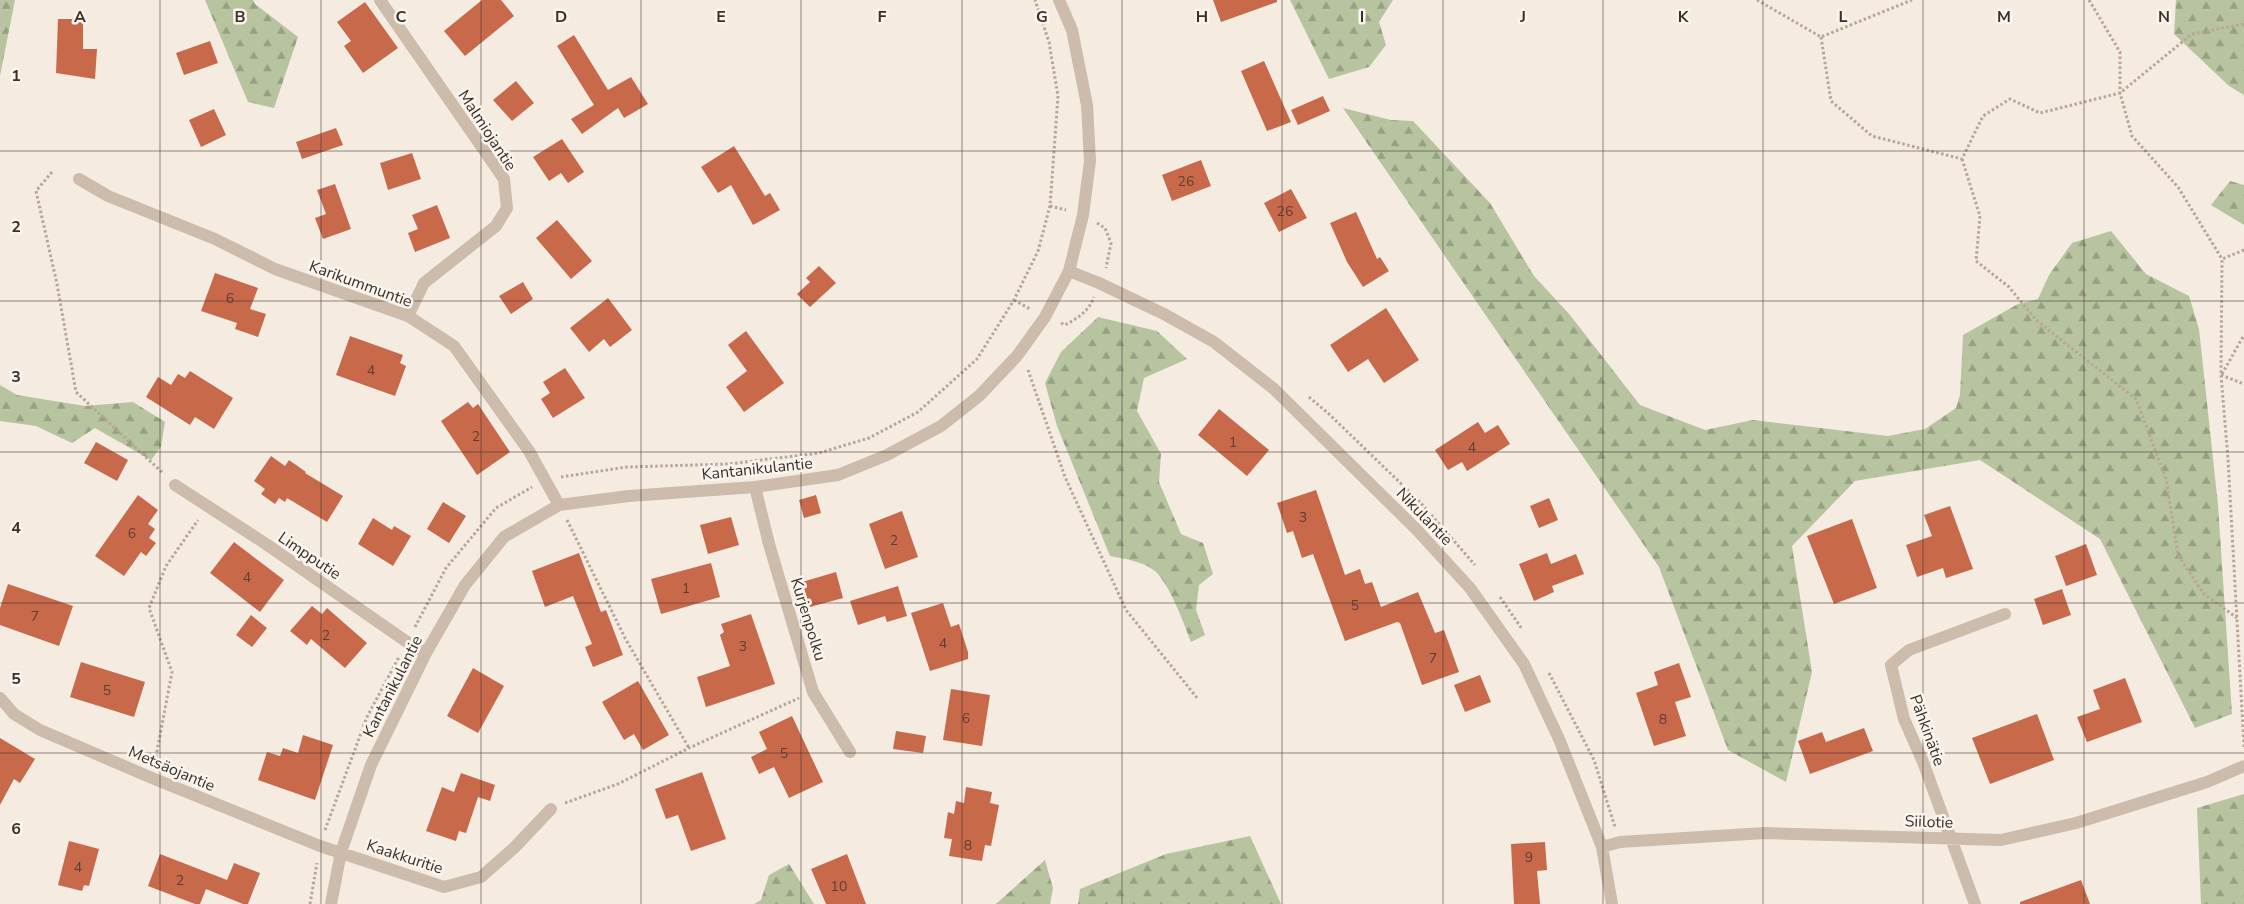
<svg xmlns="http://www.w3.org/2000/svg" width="2244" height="904" font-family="'Nunito Sans',sans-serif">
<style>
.forest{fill:url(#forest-firs)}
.building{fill:#c8694b}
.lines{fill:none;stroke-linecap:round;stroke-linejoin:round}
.path{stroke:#b9a596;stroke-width:3;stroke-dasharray:2.5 2.5;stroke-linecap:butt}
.minor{stroke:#cdbbac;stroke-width:12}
.grid{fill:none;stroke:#3b302b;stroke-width:1;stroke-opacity:0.55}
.labels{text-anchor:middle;stroke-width:5;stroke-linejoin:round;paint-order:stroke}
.number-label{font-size:14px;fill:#5e3e33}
.street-label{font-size:16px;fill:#3b302b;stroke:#fbf5ee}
.grid-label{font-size:16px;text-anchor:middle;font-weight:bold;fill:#3b302b;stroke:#fbf5ee;stroke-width:5;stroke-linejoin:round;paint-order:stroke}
</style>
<defs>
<pattern id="forest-firs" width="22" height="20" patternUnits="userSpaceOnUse" patternTransform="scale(1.25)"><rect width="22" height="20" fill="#b8c4a0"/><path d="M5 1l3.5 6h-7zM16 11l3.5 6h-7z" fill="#97a083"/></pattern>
</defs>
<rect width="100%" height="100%" fill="#f4ebe1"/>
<path class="forest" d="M0,0H15L0,76Z
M205,0H253L255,4L298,37L274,108L248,102Z
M1290,0H1393L1379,22L1386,45L1369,67L1329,79Z
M2176,0H2244V95L2229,86L2174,34Z
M1343,108L1391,120L1413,121L1490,203L1534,276L1570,315L1640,405L1705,430L1753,420L1888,436L1925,429L1956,408L1960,395L1963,335L2018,304L2038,299L2049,275L2072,243L2111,231L2146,274L2189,296L2199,329L2218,505L2232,714L2195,728L2100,539L1980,460L1855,481L1792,546L1812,672L1786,782L1728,750L1659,567Z
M2230,181L2244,185V225L2211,205Z
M1098,317L1157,331L1187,359L1144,378L1137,411L1161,454L1159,482L1181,534L1203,543L1213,574L1199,585L1196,610L1205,635L1191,642C1183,621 1172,591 1158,574C1147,562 1126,559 1110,556L1057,426L1045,383L1061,352Z
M0,385L17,395L85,406L133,402L165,422L161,447L151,460L95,428L72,443L36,426L0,421Z
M2244,794V904H2201L2197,808Z
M1250,836L1281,904H1078L1080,889L1166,854Z
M1045,860L1053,888L1050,904H996Z
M789,864L814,904H754L761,900L769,875Z"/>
<path class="building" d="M482,0H501L514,16L465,56L444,31Z
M1213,0H1277V2L1221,22Z
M365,2L398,48L363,73L344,46L351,41L337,22Z
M58,19H83V49H97L95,79L56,73Z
M574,35L608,90L631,77L648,104L624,118L618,108L582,134L571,119L594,105L557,46Z
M210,41L218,63L184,75L176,53Z
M1264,61L1291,122L1267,131L1241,71Z
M516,81L534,103L512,121L493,100Z
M1323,96L1330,111L1298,125L1291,110Z
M214,109L226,135L201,147L189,120Z
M336,128L343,145L302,159L296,142Z
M562,139L584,172L568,183L561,173L549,181L533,157Z
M734,146L765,196L770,193L780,210L753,225L731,185L718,193L701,167Z
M412,153L421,179L388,190L380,163Z
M1201,160L1211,186L1172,201L1162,175Z
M335,184L351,229L323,239L315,218L326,214L317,190Z
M1291,189L1307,218L1279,232L1264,203Z
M437,205L450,238L415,252L408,233L418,229L412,215Z
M1356,212L1377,259L1380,257L1389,271L1363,287L1347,262L1330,223Z
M557,220L592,261L571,279L536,238Z
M819,266L836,283L810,307L797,294L810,282L806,278Z
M215,273L258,288L250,309L266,314L258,337L235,329L237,323L201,311Z
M523,282L533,299L511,314L499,296Z
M608,298L632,330L610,347L604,339L589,352L570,328Z
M1386,308L1419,360L1384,383L1368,359L1348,372L1330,345Z
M746,331L784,383L744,412L726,387L747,371L728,345Z
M350,336L403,355L400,363L406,366L395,396L336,375Z
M565,368L585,398L553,418L541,399L550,393L543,382Z
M190,371L233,398L214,429L195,417L190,425L146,397L158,377L171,385L178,374L185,378Z
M468,402L473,408L478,404L510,452L477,475L441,421Z
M1219,409L1269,450L1247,476L1198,435Z
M1478,422L1485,433L1498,425L1510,444L1467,471L1462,462L1448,470L1435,450Z
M96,442L128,460L117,481L84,463Z
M271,456L285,466L289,460L306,472L305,473L343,496L327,522L287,498L285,502L279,498L275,504L261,494L265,489L254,481Z
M1316,490L1345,575L1360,569L1365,584L1372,582L1381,607L1418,592L1435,633L1444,630L1459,672L1422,685L1400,623L1397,622L1345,641L1313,554L1302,558L1293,531L1287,533L1277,503Z
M138,495L158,510L148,524L155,529L149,538L156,543L146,556L141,552L124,576L95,556Z
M816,495L821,513L804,518L799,500Z
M1549,498L1558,520L1539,528L1530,506Z
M443,502L466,516L449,543L427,529Z
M1950,506L1973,569L1946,578L1943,568L1917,577L1906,545L1932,536L1924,515Z
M902,511L918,557L885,569L869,524Z
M731,517L739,545L708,554L700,525Z
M373,518L392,530L394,526L411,536L393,566L358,544Z
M1852,519L1877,588L1834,604L1807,536Z
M234,542L284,580L260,612L210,573Z
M2086,544L2097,575L2066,586L2055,556Z
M579,553L601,612L606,610L623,655L593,667L585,647L592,644L573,596L545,607L532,571Z
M1547,553L1551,564L1576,554L1584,574L1552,586L1554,592L1534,601L1519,564Z
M711,563L720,597L661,614L651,579Z
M836,572L843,598L810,607L802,582Z
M8,584L73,606L59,646L0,625V608Z
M898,586L907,616L887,622L885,616L858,625L850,601Z
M2062,589L2071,615L2043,625L2034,599Z
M943,603L951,627L959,624L968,652V659L930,671L911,613Z
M312,606L322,614L327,608L367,643L345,668L311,639L307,645L290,631Z
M751,614L775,684L706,707L697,677L730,666L720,635L724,632L721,624Z
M251,615L267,628L252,647L236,635Z
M81,662L145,682L134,717L70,697Z
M1679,663L1691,697L1675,702L1686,736L1654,746L1636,693L1658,685L1654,672Z
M473,668L504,686L478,733L447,716Z
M1480,675L1491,702L1465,712L1454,685Z
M2125,678L2142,722L2087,742L2077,717L2100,709L2093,690Z
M638,681L669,735L643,750L634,734L624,740L602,702Z
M951,689L990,695L982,746L943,740Z
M2037,714L2054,760L1990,784L1972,738Z
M792,716L823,782L789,798L774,767L759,774L751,757L767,749L759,732Z
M1864,728L1873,751L1810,774L1798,741L1822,732L1826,742Z
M896,731L926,736L923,753L893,749Z
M303,735L333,745L315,800L258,780L267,752L280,756L283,748L298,753Z
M0,738L35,759L20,783L14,779L0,805Z
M702,772L726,839L691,851L678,815L666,819L655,789Z
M461,773L495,785L490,801L478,797L466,833L459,831L456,841L426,831L442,787L454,792Z
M966,787L992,792L990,803L999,805L991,846L985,845L982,861L949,856L952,839L944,838L948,812L954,814L956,801L964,803Z
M69,841L99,849L89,886L84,885L82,891L58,885Z
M1545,842L1547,870L1537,871L1540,904H1514L1511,844Z
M160,854L227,880L234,863L260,873L248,904H243L206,889L200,904H195L148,886Z
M847,854L866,904H826L811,869Z
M2081,880L2090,904H2020V902Z"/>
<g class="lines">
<path class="path" d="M1757,0L1821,37L1912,0
M2089,0L2120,52V93L2132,136L2178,187L2222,259
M1821,37L1831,101L1872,136L1962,159L1983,116L2010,99L2040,113L2120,93L2192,34L2244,24
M1962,159L1980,216L1976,261L2009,287L2036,320L2136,399L2166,479L2178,555L2203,593L2237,618
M52,172L36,191L57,284L76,392L164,474
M1050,206L1066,210
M1097,223L1105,228L1111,243L1106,268
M2244,250L2222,259L2221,375L2228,459L2244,747
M1014,300L1030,309
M1061,323L1065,325C1078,318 1089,311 1094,297
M1028,370L1065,477L1126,610L1198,699
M2222,374L2244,335
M2221,375L2244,384
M1309,397L1329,414L1420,502L1475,565
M561,477L627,467L729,464L819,453L869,438L918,412L977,359L1014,300L1038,251L1050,206L1058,96L1049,42L1035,0
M567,520L625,638L689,748
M1500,597L1522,629
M415,627L446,568L496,508L532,487
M1549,673L1594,760L1615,827
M155,762L172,672L149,608L166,566L198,520
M565,803L618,784L689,748L799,698
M325,830L367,717L399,657
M310,904L317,863"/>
<path class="minor" d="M380,0L504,179L507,208L496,226L424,283L408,316
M79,179L108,196L215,239L275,269L408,316L454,346L529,451L559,505
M1069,271L1099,283L1164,314L1214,342L1274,389L1417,530L1470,588L1524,664L1559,739L1602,847L1612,904
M175,485L266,544L407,642L426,653
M755,487L769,544L813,692L850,752
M0,698L14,714L40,730L152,778L320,846L444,887L481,877L514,848L551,809
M1602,847L1620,842L1765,833L2001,840L2076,823L2207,782L2244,766
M331,904L341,852L371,765L426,653L465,585L504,537L559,505L629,496L755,487L838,475L887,455L941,426L979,396L1017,356L1045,317L1069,271L1083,215L1090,161L1087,105L1072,30L1059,0
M1975,904L1923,762L1904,719L1891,665L1909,650L2005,614"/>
</g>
<path class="grid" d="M160,0V904M321,0V904M481,0V904M641,0V904M801,0V904M962,0V904M1122,0V904M1282,0V904M1443,0V904M1603,0V904M1763,0V904M1923,0V904M2084,0V904M0,151H2244M0,301H2244M0,452H2244M0,603H2244M0,753H2244"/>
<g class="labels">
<g class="number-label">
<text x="1186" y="186">26</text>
<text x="1285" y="216">26</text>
<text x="230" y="303">6</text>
<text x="371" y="375">4</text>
<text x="476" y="441">2</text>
<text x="1233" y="447">1</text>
<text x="1472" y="452">4</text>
<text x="1303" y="522">3</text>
<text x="132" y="538">6</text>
<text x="894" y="545">2</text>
<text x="247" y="582">4</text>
<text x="686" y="593">1</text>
<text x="1355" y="610">5</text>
<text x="35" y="621">7</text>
<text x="326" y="640">2</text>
<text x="943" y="648">4</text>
<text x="743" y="651">3</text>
<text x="1433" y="663">7</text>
<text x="107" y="695">5</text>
<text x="966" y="723">6</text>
<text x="1663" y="724">8</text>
<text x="784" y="758">5</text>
<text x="968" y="850">8</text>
<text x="1529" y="862">9</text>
<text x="78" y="872">4</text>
<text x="180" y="885">2</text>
<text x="839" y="891">10</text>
</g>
<g class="street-label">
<text transform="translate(488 130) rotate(57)" y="6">Malmiojantie</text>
<text transform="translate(361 283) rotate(20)" y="6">Karikummuntie</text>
<text transform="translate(757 468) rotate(-6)" y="6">Kantanikulantie</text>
<text transform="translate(1425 516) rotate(46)" y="6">Nikulantie</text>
<text transform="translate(310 555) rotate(34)" y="6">Limpputie</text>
<text transform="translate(809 619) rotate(73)" y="6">Kurjenpolku</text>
<text transform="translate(392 686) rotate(-63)" y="6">Kantanikulantie</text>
<text transform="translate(1928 730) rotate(70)" y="6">Pähkinätie</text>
<text transform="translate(172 768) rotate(23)" y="6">Metsäojantie</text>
<text transform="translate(1929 821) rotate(2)" y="6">Siilotie</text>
<text transform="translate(405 856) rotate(18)" y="6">Kaakkuritie</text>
</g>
</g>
<g class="grid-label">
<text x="80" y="22">A</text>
<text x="240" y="22">B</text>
<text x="401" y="22">C</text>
<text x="561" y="22">D</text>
<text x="721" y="22">E</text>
<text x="882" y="22">F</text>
<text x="1042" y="22">G</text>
<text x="1202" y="22">H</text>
<text x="1362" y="22">I</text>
<text x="1523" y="22">J</text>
<text x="1683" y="22">K</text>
<text x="1843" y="22">L</text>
<text x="2004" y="22">M</text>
<text x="2164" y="22">N</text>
<text x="16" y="81">1</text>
<text x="16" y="232">2</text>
<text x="16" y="382">3</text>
<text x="16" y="533">4</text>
<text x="16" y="684">5</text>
<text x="16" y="834">6</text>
</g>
</svg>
